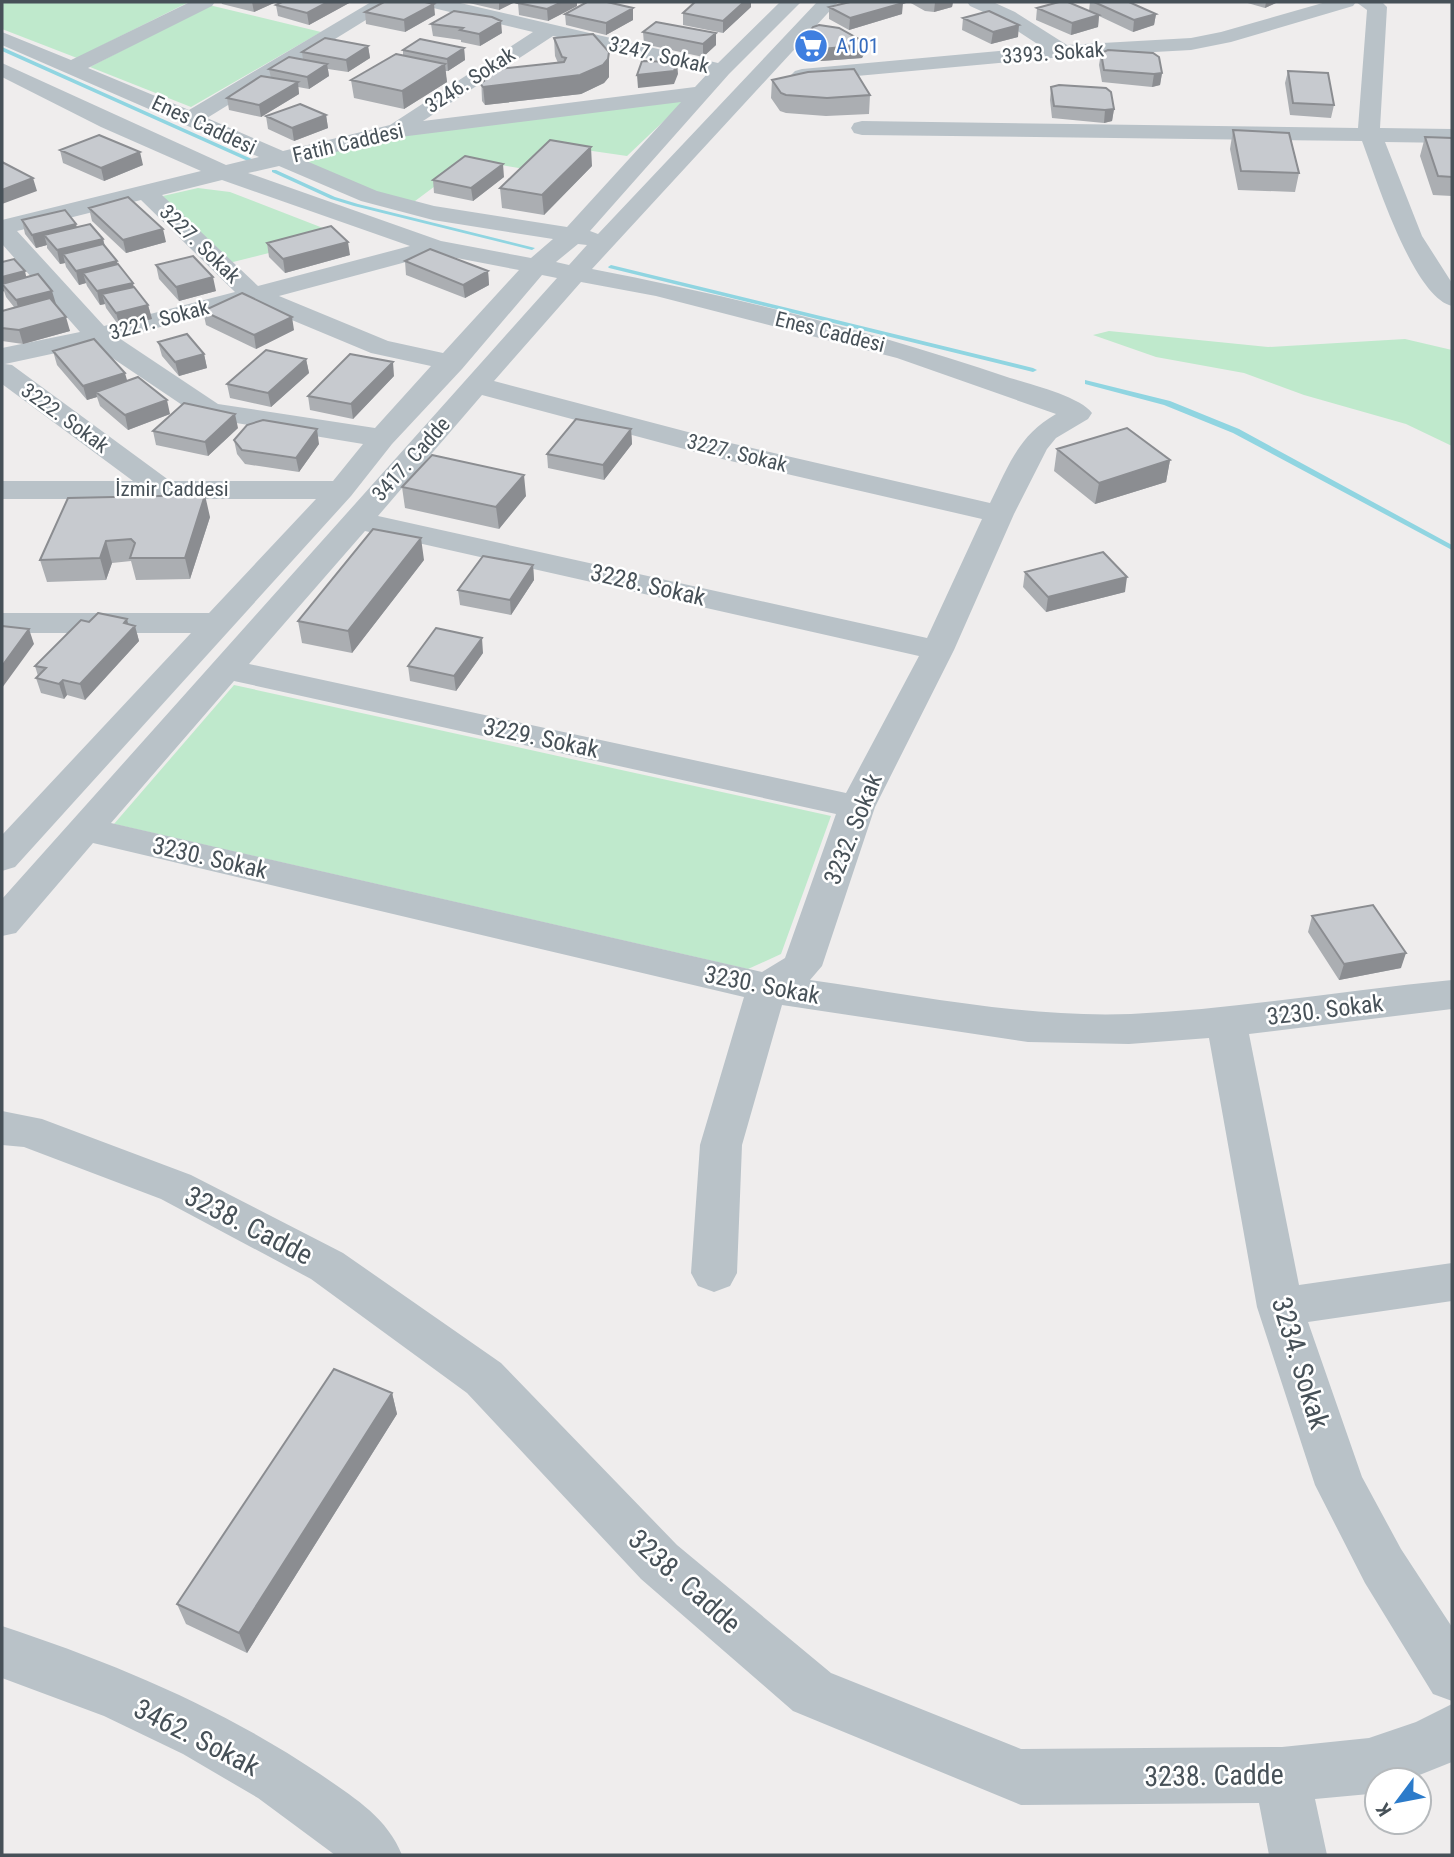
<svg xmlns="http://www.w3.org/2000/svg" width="1454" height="1857" font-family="'Roboto Condensed',sans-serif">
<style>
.green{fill:#bfe9cc}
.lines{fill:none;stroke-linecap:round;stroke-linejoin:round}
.stream{fill:#90d5e1;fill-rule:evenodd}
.minor{fill:#b9c2c8;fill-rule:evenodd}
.wall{fill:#abaeb2}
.shaded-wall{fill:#8b8d91}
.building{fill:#c7cacf;stroke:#8b8d91;stroke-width:2}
.labels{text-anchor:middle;stroke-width:5;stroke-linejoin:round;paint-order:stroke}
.far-shop-label{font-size:21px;fill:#366cbe;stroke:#fff;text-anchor:start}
.far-street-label{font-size:21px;fill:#475158;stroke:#fff}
.street-label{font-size:24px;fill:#475158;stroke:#fff}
.near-street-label{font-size:28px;fill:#475158;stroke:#fff}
</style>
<rect width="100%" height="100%" fill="#efeded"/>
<path class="green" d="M2,2H189L77,58L2,29Z
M209,5L321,32L191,107L90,67Z
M687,99L627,156L551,145L525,169L470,160L407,207L289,160L396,133Z
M198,188L230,192L341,235L221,265L163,196Z
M1109,331L1268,347L1405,339L1452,350V446L1406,424L1304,395L1244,373L1156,357L1093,335Z
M234,685L831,816L781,954L748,969L114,824Z"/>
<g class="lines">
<path class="stream" d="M2,47L254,160L255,161L250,162L2,51Z
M272,170H276L335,197L358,204L535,248L532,250L354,206L331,199L272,172Z
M611,265L1033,368L1037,370L1033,372L609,268L608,267Z
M1085,380L1170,401L1239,429L1452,545V550L1233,433L1164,405L1085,384Z"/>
<path class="minor" d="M190,2H215L212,6L88,68L189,110L371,2H395L207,118L283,151L390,125L533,32L425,6L422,2H456L718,63L780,2H801L729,74L590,231L598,234L817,2H838L592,269C733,296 874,332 1010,378C1030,384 1081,397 1092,413L1088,419L1056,438L1047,449L1014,514L954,650L875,807L822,966L810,980C916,995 1023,1018 1131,1014C1239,1009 1345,990 1452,980V1009L1249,1034L1299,1285L1452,1263V1301L1308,1322L1362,1477L1401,1549L1452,1627V1701L1433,1694L1365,1583L1315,1485L1257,1307L1209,1038L1129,1044L1028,1042L782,1005L742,1145L737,1273L730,1286L714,1292L698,1286L691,1273L700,1145L744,997L93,843L16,933L2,936V899L557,278L542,275L462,369L392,444L351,496L15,867L2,871V835L191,633H2V613H209L316,499H2V481H133L2,384V348L80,332L2,244V220L201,171L101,127L2,77V63L226,165L259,157L2,45V32L71,60ZM553,36L708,73L695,87L423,121ZM681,102L567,227L434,206L377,191L304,160L392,138ZM279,166L361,201L433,220L553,239L531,258L441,241L248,173ZM222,180L410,246L258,286L162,195ZM141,200L235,292L104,326L17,231ZM578,244L587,245L569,265L556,262ZM436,254L519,270L443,353L388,341L279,296ZM581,282L656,296L897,358L1056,414C1018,436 1009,465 990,503L726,442L494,381ZM251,303L371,353L431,366L375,428L218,404L119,338ZM93,345L200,417L363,444L333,481H170L12,365L5,364ZM482,395L722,459L982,519L927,638L378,516ZM365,531L919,656L846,793L249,664ZM234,681L836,814L785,958L762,972L111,823Z
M967,2H993L1015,12L1067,45L1191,38L1221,32L1326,2H1356L1353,6L1231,42L1191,50L1063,57L802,81L795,79L791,75L795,71L802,69L1042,47L1001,20L970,6Z
M1356,2H1382L1387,7L1380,128L1452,129V143L1385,142L1422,236L1452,283V306C1413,297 1376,178 1362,141L862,135L854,133L851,128L854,123L862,121L1358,128L1367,10Z
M2,1111L42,1119L191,1175L343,1253L501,1363L677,1545L831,1673L1021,1749L1282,1747L1369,1738L1416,1722L1452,1704V1762L1407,1780H1377V1791L1369,1794L1315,1799L1327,1855H1269L1259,1803L1021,1805L793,1711L641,1579L467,1393L311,1279L161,1199L24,1147L2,1145Z
M2,1626C114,1663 222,1708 320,1774C353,1797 387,1817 402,1855H335L258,1798L183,1754L104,1716L2,1678Z"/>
</g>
<path class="wall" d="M221,2H274V3L254,12L222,4Z
M351,2L309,25L278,16L276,5Z
M469,2H515L499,10L469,3Z
M695,2H751V7L723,33L683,25V13Z
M909,2H953L952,7L934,12L925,11Z
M1090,2H1129L1156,14L1154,25L1133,32L1099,16L1098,27L1071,35L1036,20L1037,8L1089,11Z
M1244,2H1278L1265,8Z
M518,3L577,6L548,21L519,15Z
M829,7L902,14L849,30L829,19Z
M365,12L435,15L405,32L366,24Z
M565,14L633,20L606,35L566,25Z
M963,18L1018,37L991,44L962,30Z
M431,24L502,33L480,46L461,42V40L433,36Z
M643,32L716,45L703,57L644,44Z
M554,38L609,70V77L604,83L581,94L485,105L482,101L481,74L558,63L555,56Z
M799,44L864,54L862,58L821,61L799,56Z
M368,46L370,58L348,72L328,69L329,76L309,89L298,87L299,94L261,117L229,110L227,98L271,78L269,69L303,60L302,52Z
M464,48L465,60L448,71H445L447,82L404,109L354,98L351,80L403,55V50Z
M1101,53L1162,73L1160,85L1152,87L1102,82L1099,65Z
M1288,71L1334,105L1331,118L1290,115L1285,83Z
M772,80L870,95L869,114L826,116L786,113L780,111L771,98Z
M1051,87L1114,109L1112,121L1104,123L1052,118L1050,100Z
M326,115L328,128L294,141L268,129L266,116Z
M1233,130L1299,173L1295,192L1238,190L1230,149Z
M1425,137L1452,138V196L1433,195L1420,156Z
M60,150L143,165L104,181L63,163Z
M592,166L544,215L502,208L500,188Z
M504,177L473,201L434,193L433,180Z
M89,208L166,242L126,253L92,221Z
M22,220L77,227L103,239L105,246L117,261V265L148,305L152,319L120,327L106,308L105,304L100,305L87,286L86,283L79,285L66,267L65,263L60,264L47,248V245L36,248L25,234Z
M267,243L350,255L285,273L269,257Z
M405,261L488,271L489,285L465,298L406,275Z
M2,262L26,277L56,304L70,331L23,344L2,341V311L14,307L6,297L4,291L2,292Z
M156,265L216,291L179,301L159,279Z
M203,311L294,330L256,349L206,325Z
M158,342L204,354L207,368L179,376L162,356Z
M53,351L127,381L170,414L128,430L100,406L97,397L87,400L57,365Z
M306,359L309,373L271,407L230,398L227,384Z
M394,376L353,419L310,410L308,396Z
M238,428L208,456L156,445L153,431Z
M631,429L632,444L604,480L548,468L547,454Z
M234,440L319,444L299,472L245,464L237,454Z
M1057,449L1170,460L1166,482L1095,504L1054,471Z
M402,487L526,496L499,529L405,508Z
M68,498L210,517L190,579L136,580L131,561L112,563L106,580L47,582L40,560Z
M424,560L352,653L302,643L298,621Z
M533,565L534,580L511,615L460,605L458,590Z
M1025,572L1125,592L1046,612L1023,587Z
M89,622L135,626L139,641L85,700L67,695L64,699L41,693L36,678L38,676L35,666Z
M483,653L456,691L410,681L408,666Z
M1312,916L1401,968L1339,980L1308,932Z
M392,1393L397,1414L247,1653L186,1624L177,1604Z"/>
<path class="shaded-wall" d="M252,2H274V3L254,12Z
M328,2H351L309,25L307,13Z
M499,2H515L499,10Z
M562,2H577V6L548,21L547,9Z
M744,2H751V7L723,33V21Z
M935,2H953L952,7L934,12Z
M1266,2H1278L1265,8Z
M903,3L902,14L849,30L850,18Z
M434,4L435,15L405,32L404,20Z
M633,8V20L606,35V23Z
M1156,14L1154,25L1133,32L1134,20Z
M1099,15L1098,27L1071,35L1072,23Z
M501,21L502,33L480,46L479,34Z
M1019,25L1018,37L991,44L993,32Z
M716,33V45L703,57V44Z
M864,42V54L862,58L821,61L822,49Z
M368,46L370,58L348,72L346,60Z
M464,48L465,60L448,71L447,59Z
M609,52V77L604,83L581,94L485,105L483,87Z
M677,62L678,74L674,84L638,88L637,75Z
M327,64L329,76L309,89L307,77Z
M445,64L447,82L404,109L402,91Z
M1162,73L1160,85L1152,87L1154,74Z
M298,82L299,94L261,117L259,105Z
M1114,109L1112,121L1104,123L1105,110Z
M326,115L328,128L294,141L292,128Z
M591,147L592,166L544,215L542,195Z
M140,152L143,165L104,181L101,168Z
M503,164L504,177L473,201L471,188Z
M33,178L37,191L2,204V190Z
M76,224L80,238L44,235L47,245L36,248L32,235Z
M163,229L166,242L126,253L123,240Z
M103,239L106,253L63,254L65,263L60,264L57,250Z
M348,242L350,255L285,273L283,259Z
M117,261L120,275L83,273L86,283L79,285L76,271Z
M25,271L28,285L2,284L4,291L2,292V277Z
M488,271L489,285L465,298L463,285Z
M213,277L216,291L179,301L176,287Z
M133,283L136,296L102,294L105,304L100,305L97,291Z
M52,291L56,304L20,314L16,300Z
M148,305L152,319L120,327L116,313Z
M66,317L70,331L23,344L19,330Z
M292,317L294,330L256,349L254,335Z
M204,354L207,368L179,376L175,362Z
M306,359L309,373L271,407L268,393Z
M393,362L394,376L353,419L351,404Z
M125,373L129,387L96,392L97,397L87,400L83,386Z
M167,400L170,414L128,430L125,415Z
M235,414L238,428L208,456L205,442Z
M317,429L319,444L299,472L296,458Z
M631,429L632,444L604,480L603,465Z
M1170,460L1166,482L1095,504L1099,483Z
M524,475L526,496L499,529L496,507Z
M205,495L210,517L190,579L185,558Z
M421,538L424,560L352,653L348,631Z
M106,541L112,563L106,580L100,558Z
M533,565L534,580L511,615L510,600Z
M1127,577L1125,592L1046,612L1048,597Z
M127,619L130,631L135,626L139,641L85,700L80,684Z
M29,629L34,644L2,688V666Z
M482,638L483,653L456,691L454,676Z
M63,680L67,695L64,699L59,684Z
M1406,953L1401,968L1339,980L1344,964Z
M392,1393L397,1414L247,1653L239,1633Z"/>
<path class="building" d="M282,2H328L307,13L276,5Z
M384,2H425L434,4L404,20L365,12Z
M520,2H562L547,9L518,3Z
M587,2H607L633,8L606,23L565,14Z
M695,2H744L723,21L683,13Z
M850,2H901L903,3L850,18L829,7Z
M1059,2H1068L1099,15L1072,23L1037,8Z
M1094,2H1129L1156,14L1134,20Z
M454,11L492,17L501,21L479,34L460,30L463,28L431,24Z
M989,11L1019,25L993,32L963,18Z
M656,22L716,33L703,44L643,32Z
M819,25L839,28L864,42L863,45L822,49L799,44L813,27Z
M593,34L609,52L608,59L603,65L580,75L483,87L480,83L484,81L481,74L488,73V70L564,62L566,58L562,57L554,38Z
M325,38L368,46L346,60L302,52Z
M420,39L464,48L447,59L403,50Z
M1108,50L1153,53L1159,57L1162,73L1154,74L1104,70L1101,53Z
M396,54L445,64L402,91L351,80Z
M289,57L327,64L307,77L269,69Z
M642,61L677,62L674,71L637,75Z
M854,69L870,95L827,98L786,95L781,93L772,80L808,72Z
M1288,71L1328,73L1334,105L1293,103Z
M261,76L298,82L259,105L227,98Z
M1059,85L1106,88L1111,92L1114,109L1105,110L1054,106L1051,87Z
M300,104L326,115L292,128L266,116Z
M1233,130L1289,133L1299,173L1241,171Z
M99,135L140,152L101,168L60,150Z
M1425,137L1452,138V177L1438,176Z
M550,140L591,147L542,195L500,188Z
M465,156L503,164L471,188L433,180Z
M2,162L33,178L2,190Z
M128,197L163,229L123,240L89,208Z
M65,210L76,224L32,235L22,220Z
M90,224L103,239L57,250L44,235Z
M331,226L348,242L283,259L267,243Z
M103,244L117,261L76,271L63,254Z
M430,249L488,271L463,285L405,261Z
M193,256L213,277L176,287L156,265Z
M14,259L25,271L2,277V262Z
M118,264L133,283L97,291L83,273Z
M38,274L52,291L16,300L2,284Z
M134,287L148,305L116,313L102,294Z
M242,293L292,317L254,335L203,311Z
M50,298L66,317L19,330L2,328V311Z
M187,334L204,354L175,362L158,342Z
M94,339L125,373L83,386L53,351Z
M266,350L306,359L268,393L227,384Z
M350,354L393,362L351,404L308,396Z
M138,377L167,400L125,415L96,392Z
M184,403L235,414L205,442L153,431Z
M576,419L631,429L603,465L547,454Z
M263,420L317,429L296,458L242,450L234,440L247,425Z
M1127,428L1170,460L1099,483L1057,449Z
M432,455L524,475L496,507L402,487Z
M205,495L185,558H130L135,543L131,539L106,541L100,558L40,560L68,498Z
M373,529L421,538L348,631L298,621Z
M1103,552L1127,577L1048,597L1025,572Z
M483,556L533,565L510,600L458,590Z
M98,613L127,619L124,623L135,626L80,684L63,680L59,684L36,678L46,668L35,666L81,620L89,622Z
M2,626L29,629L2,666Z
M436,628L482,638L454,676L408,666Z
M1373,905L1406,953L1344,964L1312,916Z
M334,1369L392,1393L239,1633L177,1604Z"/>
<defs>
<g id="supermarket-disc" transform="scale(1.75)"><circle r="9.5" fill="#3f7fe0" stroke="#fff"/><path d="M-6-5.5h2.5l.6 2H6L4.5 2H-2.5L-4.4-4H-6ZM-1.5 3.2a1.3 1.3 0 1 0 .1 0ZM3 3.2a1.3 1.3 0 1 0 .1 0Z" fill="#fff"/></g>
</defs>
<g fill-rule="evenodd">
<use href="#supermarket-disc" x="811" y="46"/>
</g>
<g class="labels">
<g class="far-shop-label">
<text x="836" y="53">A101</text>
</g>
<g class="far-street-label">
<text transform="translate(1053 53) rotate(-4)" y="7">3393. Sokak</text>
<text transform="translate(659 55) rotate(13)" y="7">3247. Sokak</text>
<text transform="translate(470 80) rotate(-33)" y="7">3246. Sokak</text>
<text transform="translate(204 125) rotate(25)" y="7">Enes Caddesi</text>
<text transform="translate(348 143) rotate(-13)" y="7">Fatih Caddesi</text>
<text transform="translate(200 244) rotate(44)" y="7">3227. Sokak</text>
<text transform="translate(159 320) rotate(-15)" y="7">3221. Sokak</text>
<text transform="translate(830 332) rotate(14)" y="7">Enes Caddesi</text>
<text transform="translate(65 418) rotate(36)" y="7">3222. Sokak</text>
<text transform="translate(737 453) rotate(14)" y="7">3227. Sokak</text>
<text transform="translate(411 459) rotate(-48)" y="7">3417. Cadde</text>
<text x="172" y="496">İzmir Caddesi</text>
</g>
<g class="street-label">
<text transform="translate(648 585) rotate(13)" y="8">3228. Sokak</text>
<text transform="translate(541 738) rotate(12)" y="8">3229. Sokak</text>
<text transform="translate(853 829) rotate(-68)" y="8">3232. Sokak</text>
<text transform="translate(210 858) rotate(13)" y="8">3230. Sokak</text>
<text transform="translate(762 985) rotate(11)" y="8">3230. Sokak</text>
<text transform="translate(1325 1010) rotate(-7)" y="8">3230. Sokak</text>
</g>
<g class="near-street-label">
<text transform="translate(249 1225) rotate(27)" y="10">3238. Cadde</text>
<text transform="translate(1301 1363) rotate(73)" y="10">3234. Sokak</text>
<text transform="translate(685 1581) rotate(42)" y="10">3238. Cadde</text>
<text transform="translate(197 1737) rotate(27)" y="10">3462. Sokak</text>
<text transform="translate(1214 1775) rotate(-1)" y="10">3238. Cadde</text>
</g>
</g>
<rect width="1454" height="1857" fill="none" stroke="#475158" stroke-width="7"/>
<g transform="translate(1398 1801) rotate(238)"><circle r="33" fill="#ffffff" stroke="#b5b9bc" stroke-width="2"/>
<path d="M0-5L12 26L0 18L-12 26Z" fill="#2c7bca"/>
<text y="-10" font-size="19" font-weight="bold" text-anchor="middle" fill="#475158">K</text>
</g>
</svg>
